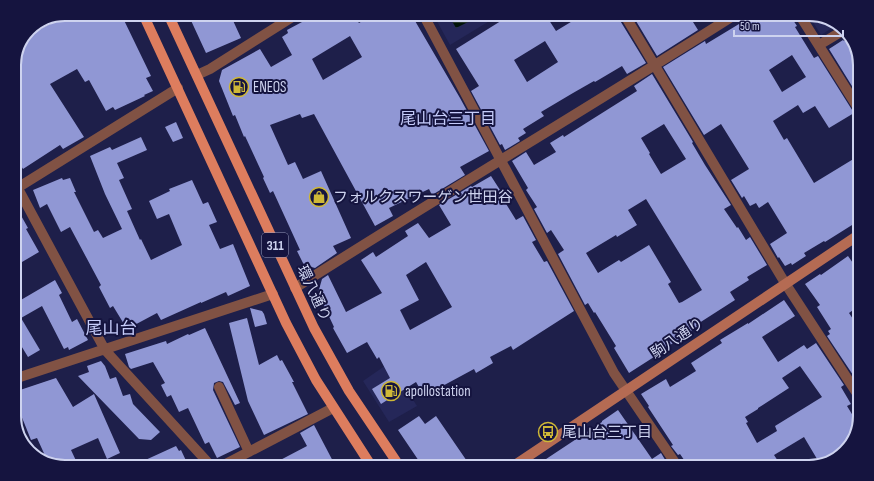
<svg xmlns="http://www.w3.org/2000/svg" width="874" height="481" font-family="'Sofia Sans Condensed','Noto Sans JP',sans-serif">
<style>
.built{fill:#252759}
.water{fill:url(#water-rules)}
.building{fill:#9097d4;fill-rule:evenodd}
.lines{fill:none;stroke-linecap:round;stroke-linejoin:round}
.street{stroke:#815244;stroke-width:10}
.secondary{stroke:#b56b53;stroke-width:10}
.primary{stroke:#dd7d5e;stroke-width:10}
.labels{text-anchor:middle;stroke-width:4;stroke-linejoin:round;paint-order:stroke}
.shield{fill:#15143f;stroke:#969aba;stroke-width:1}
.shield-label{font-size:14px;font-weight:bold;fill:#ced3ef}
.poi-label{font-size:15px;fill:#ced3ef;stroke:#15143f;text-anchor:start}
.street-label{font-size:15px;fill:#ced3ef;stroke:#15143f}
.neighbourhood-label{font-size:16px;fill:#c6ccfa;stroke:#15143f}
.quarter-label{font-size:17px;fill:#c6ccfa;stroke:#15143f}
.rim{fill:none;stroke:#ced3ef;stroke-width:2}
</style>
<defs>
<pattern id="water-rules" width="6" height="5" patternUnits="userSpaceOnUse"><rect width="6" height="5" fill="#011409"/><path d="M0 2.5h6" fill="none" stroke="#25352d"/></pattern>
</defs>
<rect width="100%" height="100%" fill="#1e1f4a"/>
<path class="built" d="M433,14H501L450,45Z
M808,14L834,21L838,24L821,35Z
M389,363L417,406L389,422L363,381Z"/>
<path class="water" d="M448,14H471L474,19L456,28Z"/>
<path class="building" d="M70,14H121L151,76L146,78L153,91L144,95L145,96L115,110L113,107L106,111L89,80L85,82L77,69L50,84L84,137L63,149L60,145L23,169L14,155V62L25,37Z
M188,14H230L241,38L206,53Z
M317,14H352L359,23L374,14H411L460,98L489,151L460,167L465,175L432,195L429,189L389,208L393,216L375,226L314,114L302,118L300,114L270,125L288,165L295,162L303,179L321,171L351,238L333,246L337,253L315,268L304,265L297,251L300,250L273,191L270,193L263,178L264,177L245,136L244,137L235,115L233,116L219,81L222,70L260,49L271,67L292,55L282,37L288,33L287,30ZM350,36L362,57L323,80L312,59Z
M512,14H545L556,31L584,14H616L646,63L627,74L622,66L595,82L594,81L573,93L541,112L544,116L523,129L526,133L518,138L520,141L505,150L502,144L500,145L471,91L479,86L456,49ZM545,41L558,62L527,82L514,60Z
M647,14H688L698,30L657,56L636,21Z
M760,14H789L797,26L795,27L814,58L818,56L854,113L829,128L815,106L803,113L798,105L773,121L784,140L787,138L814,183L860,155V220L825,242L824,241L804,253L806,256L792,265L791,263L785,266L779,257L778,258L770,244L787,233L768,202L759,208L756,203L750,206L744,196L742,198L731,180L749,169L721,124L704,135L663,67L705,41L706,44L739,24L740,26ZM792,55L806,77L782,92L769,70Z
M852,37L860,62V99L829,49L843,40L844,41Z
M652,74L693,142L692,143L705,165L731,205L724,209L737,228L738,227L746,240L750,237L767,265L747,277L749,280L730,292L735,300L696,325L697,327L667,347L668,348L629,373L614,348L616,346L595,312L594,313L588,303L585,305L558,254L564,250L551,230L547,233L534,209L537,207L526,190L528,188L512,161L526,152L534,165L556,152L550,143L563,135L564,137L637,91L634,86ZM664,124L686,159L661,174L649,154L650,153L641,138ZM646,199L702,290L682,302L679,303L668,284L671,282L649,245L621,262L619,260L598,273L586,253L616,235L617,237L637,225L628,210Z
M176,122L183,138L173,142L165,127Z
M141,137L147,150L117,163L124,178L119,180L132,209L127,211L140,240L141,239L151,260L182,245L169,214L157,219L149,201L170,191L169,189L192,180L203,204L208,202L217,222L209,225L220,249L233,244L250,286L228,296L226,292L201,303V302L161,320L157,313L127,329L113,306L110,308L99,287L101,285L70,227L61,232L47,204L40,208L33,190L62,178L63,180L70,178L76,192H74L94,232L98,230L103,238L122,229L105,194L90,156L110,147L112,150Z
M491,176L500,190L498,191L516,220L523,216L536,240L532,242L544,262L547,261L574,311L513,350L511,346L490,357L493,363L476,373L474,369L424,396L416,382L381,404L372,389L390,378L379,357L377,359L367,342L347,353L333,328L334,327L318,293L322,279L328,275L346,312L382,293L361,260L373,252L376,257L408,236L405,231L418,223L429,238L451,225L439,205L471,186L472,187ZM426,262L452,307L410,330L400,310L419,300L406,275Z
M14,203L28,228L26,229L39,252L22,262L14,246Z
M848,256L860,273V305L849,313L857,325L856,326L860,332V345L856,348L860,355V375L855,378L827,336L830,334L828,331L831,329L817,307L820,305L805,284L820,274L821,275Z
M55,280L62,293L59,295L72,322L77,319L88,340L69,350L68,347L64,349L42,306L21,318L40,350L28,357L14,334V304Z
M784,300L795,316L762,337L778,362L804,345L807,349L816,343L844,385L841,387L851,404L847,406L858,424L853,441L835,460L820,464L804,437L774,455L782,467H689L680,454L678,455L671,446L673,445L648,407L649,406L641,394L666,379L670,387L696,371L691,363L722,343L720,340L748,323V324ZM800,366L822,397L775,426L777,431L757,443L746,423L748,422L745,417L758,409V408L789,388L782,378Z
M250,308L262,311L264,314L267,324L255,327Z
M247,318L259,365L277,355L280,361L282,360L294,382H292L308,414L264,435L248,401L229,323Z
M205,328L240,403L235,405L223,382L219,381L214,383L213,390L240,447L217,458L209,442L205,444L188,408L179,412L171,395L167,397L161,385L165,383L153,362L131,369L129,367L125,354L166,341L167,344L188,334L189,335Z
M101,361L105,366L110,379L116,377L123,396L130,394L133,404L160,432L151,440L139,439L78,376L89,372L87,366Z
M56,378L73,407L94,394L120,453L107,459L98,438L71,450L79,467H65L48,462L37,438L31,440L17,405L14,406V392Z
M618,410L652,459L661,453L667,463L662,467H534L602,422V421Z
M419,416L425,424L436,416L471,467H423L398,430Z
M314,425L336,467H318L314,460L302,467H267L307,446L300,433Z
M176,446L179,451L181,450L189,467H130Z"/>
<g class="lines">
<path class="street" d="M423,14L614,373L678,467
M624,14L785,283L860,398
M799,14L860,111
M819,45L844,30
M197,75L210,69L297,14
M14,181L105,350L212,467
M14,190L178,88
M295,288C441,195 590,107 736,14
M14,379L273,294
M219,387L249,452
M220,467L333,408"/>
<path class="secondary" d="M512,467L860,234"/>
<path class="primary" d="M143,14L286,323L316,380L372,467
M168,14L314,328L349,391L400,467"/>
</g>
<defs>
<g id="fuel-ring" transform="scale(1)"><circle r="9.5" fill="#15143f" stroke="#cfb837" stroke-width="1.5"/><path d="M-5.5-6h7V0h2V4h1.3V-2.5L3-4.5l.8-.8L6-3V5H2.5V1h-1V6h-7ZM-4.2-4.7v3.2H.2V-4.7Z" fill="#cfb837"/></g>
<g id="shop-ring" transform="scale(1)"><circle r="9.5" fill="#15143f" stroke="#cfb837" stroke-width="1.5"/><path d="M-5-2.5h2.3a2.7 3.5 0 0 1 5.4 0H5L5.5 6h-11ZM-1.5-2.5h3a1.5 2.3 0 0 0-3 0Z" fill="#cfb837"/></g>
<g id="bus-ring" transform="scale(1)"><circle r="9.5" fill="#15143f" stroke="#cfb837" stroke-width="1.5"/><path d="M-5-6H5V4H4V6H2V4H-2V6H-4V4H-5ZM-3.5-4V0h7V-4ZM-3.5 1.2v1.5H-2V1.2ZM2 1.2v1.5H3.5V1.2Z" fill="#cfb837"/></g>
</defs>
<g fill-rule="evenodd">
<use href="#fuel-ring" x="239" y="87"/>
<use href="#shop-ring" x="319" y="197"/>
<use href="#fuel-ring" x="391" y="391"/>
<use href="#bus-ring" x="548" y="432"/>
</g>
<g class="labels">
<rect class="shield" x="262" y="233" width="26" height="24" rx="3"/>
<g class="shield-label">
<text x="275" y="250">311</text>
</g>
<g class="poi-label">
<text x="253" y="92">ENEOS</text>
<text x="333" y="202">フォルクスワーゲン世田谷</text>
<text x="405" y="396">apollostation</text>
<text x="562" y="437">尾山台三丁目</text>
</g>
<g class="street-label">
<text transform="translate(314 293) rotate(65)" y="5">環八通り</text>
<text transform="translate(677 338) rotate(-34)" y="5">駒八通り</text>
</g>
<g class="neighbourhood-label">
<text x="448" y="124">尾山台三丁目</text>
</g>
<g class="quarter-label">
<text x="111" y="334">尾山台</text>
</g>
</g>
<path d="M0 0H874V481H0ZM65 21H809A44 44 0 0 1 853 65V416A44 44 0 0 1 809 460H65A44 44 0 0 1 21 416V65A44 44 0 0 1 65 21Z" fill="#15143f" fill-rule="evenodd"/>
<path class="rim" d="M65 21H809A44 44 0 0 1 853 65V416A44 44 0 0 1 809 460H65A44 44 0 0 1 21 416V65A44 44 0 0 1 65 21Z"/>
<path d="M734 30v6h109v-6" fill="none" stroke="#ced3ef" stroke-width="2"/>
<text x="740" y="30" font-size="12" fill="#ced3ef" stroke="#15143f" stroke-width="3" paint-order="stroke">50 m</text>
</svg>
